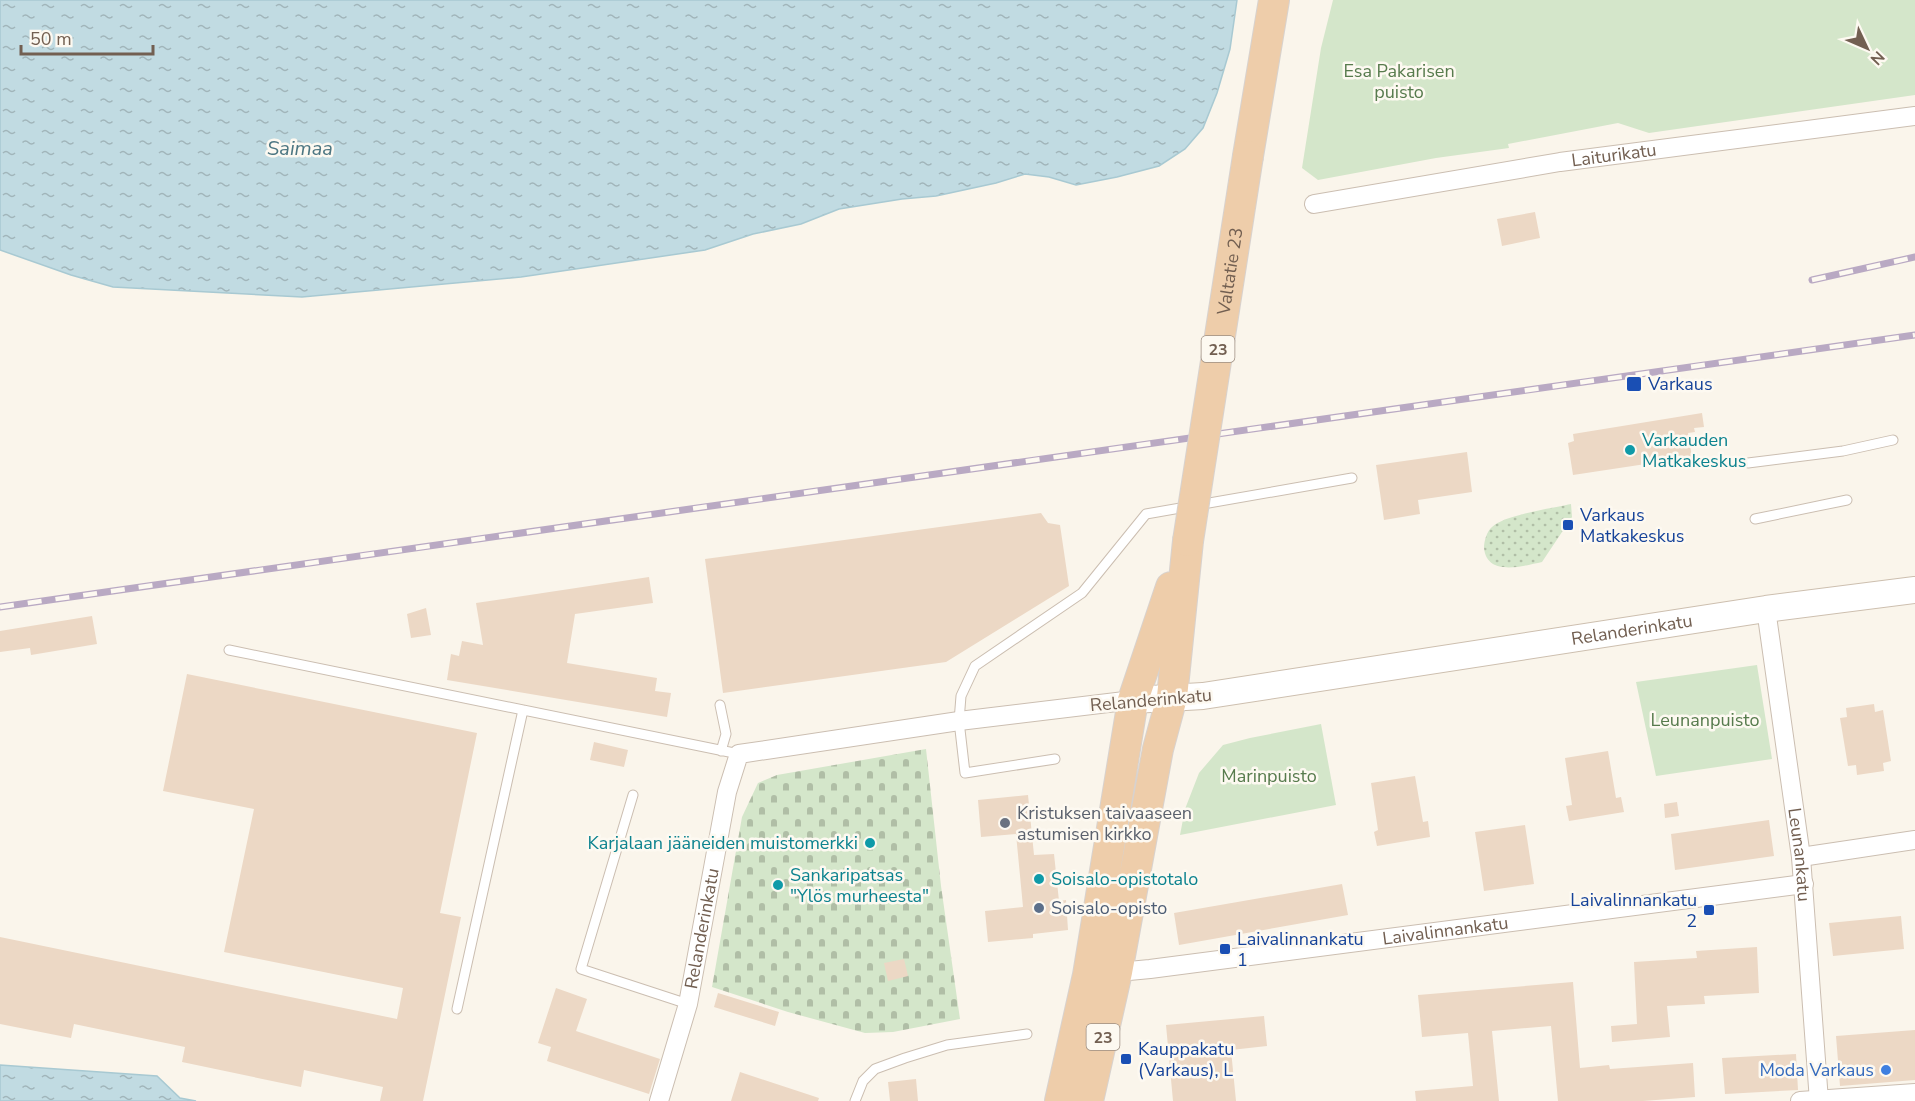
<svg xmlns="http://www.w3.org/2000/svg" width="1915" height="1101" font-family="'Nunito Sans',sans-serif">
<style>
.grass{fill:url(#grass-dots)}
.cemetery{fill:url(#cemetery-stones)}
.park{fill:#d4e6ca}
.water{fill:url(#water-ripples);stroke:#a8c9d2;stroke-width:1.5}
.building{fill:#ecd8c5}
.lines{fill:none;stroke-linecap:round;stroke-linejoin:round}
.service-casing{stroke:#cbbeb1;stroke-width:11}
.minor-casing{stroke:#cbbeb1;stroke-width:20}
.secondary-casing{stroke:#cdbfaf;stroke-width:28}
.trunk-casing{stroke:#d8d2ce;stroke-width:32}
.service{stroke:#fff;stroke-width:9}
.minor{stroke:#fff;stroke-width:18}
.secondary{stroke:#fff;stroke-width:26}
.trunk{stroke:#eecdaa;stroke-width:30}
.rail-casing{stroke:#b9a9c3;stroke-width:7}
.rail{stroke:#fdf9f1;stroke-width:4.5;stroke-dasharray:14;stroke-linecap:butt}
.trunk-bridge-casing{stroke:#d8d2ce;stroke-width:32;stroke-linecap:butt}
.trunk-bridge{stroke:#eecdaa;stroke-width:30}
.transit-dot{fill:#1a4fb4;stroke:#fdf9f1;stroke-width:2}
.culture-dot{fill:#0f9aa8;stroke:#fdf9f1;stroke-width:2}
.worship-dot{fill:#6b7280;stroke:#fdf9f1;stroke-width:2}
.service-dot{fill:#5c6f8a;stroke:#fdf9f1;stroke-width:2}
.shop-dot{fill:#3f7fe0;stroke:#fdf9f1;stroke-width:2}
.labels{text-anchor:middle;stroke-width:5;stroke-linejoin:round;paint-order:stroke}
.shield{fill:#fdf9f1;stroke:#9c8d81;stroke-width:1.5}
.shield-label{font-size:16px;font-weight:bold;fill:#725f51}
.park-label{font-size:18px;fill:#577b4d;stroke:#fdf9f1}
.street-label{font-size:18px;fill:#725f51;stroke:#fdf9f1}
.transit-label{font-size:18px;fill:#164399;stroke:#fdf9f1;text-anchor:start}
.culture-label{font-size:18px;fill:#0d838f;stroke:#fdf9f1;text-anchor:start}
.worship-label{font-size:18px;fill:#5b616d;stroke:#fdf9f1;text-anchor:start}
.service-label{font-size:18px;fill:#4e5e75;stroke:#fdf9f1;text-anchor:start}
.shop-label{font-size:18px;fill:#366cbe;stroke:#fdf9f1;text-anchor:end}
.water-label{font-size:20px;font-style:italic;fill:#4c7682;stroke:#fdf9f1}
</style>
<defs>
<pattern id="grass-dots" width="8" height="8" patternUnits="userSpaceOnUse" patternTransform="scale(1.5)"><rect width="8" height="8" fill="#d4e6ca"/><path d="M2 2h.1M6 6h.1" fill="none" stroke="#b0bea6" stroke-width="1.8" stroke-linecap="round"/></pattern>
<pattern id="cemetery-stones" width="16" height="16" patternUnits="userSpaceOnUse" patternTransform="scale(1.5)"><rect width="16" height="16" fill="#d4e6ca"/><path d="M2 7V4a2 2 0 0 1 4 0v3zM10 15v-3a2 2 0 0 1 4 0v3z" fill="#b0bea6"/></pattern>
<pattern id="water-ripples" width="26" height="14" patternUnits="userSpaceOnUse" patternTransform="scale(1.5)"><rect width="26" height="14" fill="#c1dbe2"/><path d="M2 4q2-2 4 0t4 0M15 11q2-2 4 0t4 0" fill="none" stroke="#a1b5ba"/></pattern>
</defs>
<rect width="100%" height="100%" fill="#faf5eb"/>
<path class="grass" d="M1571,504L1572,517L1542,562C1523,566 1487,577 1484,548C1484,541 1487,531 1492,527C1504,515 1553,508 1571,504Z"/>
<path class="cemetery" d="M926,749L941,886L960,1019L893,1032L865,1033L788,1012L712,987L742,817L758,783L777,775Z"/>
<path class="park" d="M1333,0H1915V95L1649,133L1618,123L1508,144L1509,148L1436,158L1318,180L1302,168L1321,48Z
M1757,665L1772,759L1656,776L1636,682Z
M1321,724L1336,805L1180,835L1185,809L1199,773L1223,745L1250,738Z"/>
<path class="water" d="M0,0H1237L1230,49L1217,93L1203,128L1185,149L1159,166L1117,177L1076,185L1049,177L1025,174L996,183L936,196L902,199L839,209L801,224L753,234L705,250L521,277L302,297L113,287L71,275L0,250Z
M0,1065L157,1076L180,1098L196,1101H0Z"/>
<path class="building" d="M1535,212L1540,238L1502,246L1497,219Z
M1702,413L1704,427L1694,428L1695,432L1688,433L1692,457L1573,475L1568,443L1574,441L1573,434Z
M1467,452L1472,492L1418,500L1420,514L1384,520L1376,465Z
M1041,513L1048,523L1060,525L1069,586L946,662L723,693L705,559Z
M649,577L653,603L575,614L567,663L657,678L655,691L671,693L667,717L447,680L451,654L459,656L462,641L483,645L476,603Z
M426,608L431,635L411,638L407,614Z
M92,616L97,644L31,655L30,648L0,652V631Z
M187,674L477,733L440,913L461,917L423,1101H380L383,1087L304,1070L301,1087L182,1062L185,1047L74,1024L71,1038L0,1024V937L397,1019L403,988L224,952L254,809L163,791Z
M1874,704L1875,712L1883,710L1891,761L1883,763L1884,771L1857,775L1856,765L1848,766L1840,718L1847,717L1846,708Z
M594,742L628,750L624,767L590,760Z
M1608,751L1616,798L1621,797L1624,812L1569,821L1566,806L1572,805L1565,758Z
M1415,776L1423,822L1428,821L1430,837L1377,846L1374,832L1378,830L1371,783Z
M1028,795L1034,855L1054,854L1059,901L1066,900L1068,930L1033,934V938L988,942L985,911L1023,907L1016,834L981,837L978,800Z
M1677,802L1679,816L1665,818L1664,804Z
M1769,820L1774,856L1675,870L1671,834Z
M1525,825L1534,884L1484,891L1475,832Z
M1342,884L1348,915L1179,945L1174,913Z
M1901,916L1904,949L1833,956L1829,923Z
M1757,947L1759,993L1704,996L1705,1004L1667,1006L1670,1037L1612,1042L1611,1026L1637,1024L1634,962L1697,958L1696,951Z
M904,959L908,976L888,981L884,963Z
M1573,982L1580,1068L1609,1065L1610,1069L1693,1063L1695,1097L1643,1101H1558L1551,1026L1492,1031L1499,1101H1416L1415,1091L1473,1086L1468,1033L1422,1037L1418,995Z
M556,988L587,999L576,1031L660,1059L649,1094L547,1061L551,1047L538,1043Z
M718,993L779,1012L775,1026L714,1007Z
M1264,1016L1267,1046L1231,1050L1236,1101H1173L1166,1025Z
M1915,1030V1080L1840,1086L1836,1036Z
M1796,1054L1798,1090L1725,1094L1722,1058Z
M740,1072L819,1098L818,1101H731Z
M916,1079L918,1101H890L888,1082Z"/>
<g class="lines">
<g class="service-casing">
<path id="service" d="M1748,463L1843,451L1893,440
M1755,519L1847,500
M229,650L739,754
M720,705L726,734L721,751
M1055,759L965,773L959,721L961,696L975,666L1082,593L1146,514L1352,478
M633,795L581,969L688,1004
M457,1009L523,710
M855,1101L863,1081L875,1069L905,1058L947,1045L1027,1034"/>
</g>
<g class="minor-casing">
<g id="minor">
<path id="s1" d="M1314,204L1560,162L1915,116"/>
<path id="s2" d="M1766,609L1801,857L1819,1101"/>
<path d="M1801,857L1915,840"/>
<path id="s3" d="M1108,973L1150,969L1804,884"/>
<path id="s4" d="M659,1101L688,1004L727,792L739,754L959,721L1133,700"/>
<path d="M1800,1101L1915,1093"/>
</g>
</g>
<g class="secondary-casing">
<g id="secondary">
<path id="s5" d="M1133,700L1203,696L1766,609L1915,590"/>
</g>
</g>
<g class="trunk-casing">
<path id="trunk" d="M1248,156L1274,0
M1060,1101L1088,975L1133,700L1171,587
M1088,1101L1117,972L1158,749L1172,697L1188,541"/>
</g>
<use href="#service" class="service"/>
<use href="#minor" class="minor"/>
<use href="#secondary" class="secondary"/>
<use href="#trunk" class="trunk"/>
<g class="rail-casing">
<path id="rail" d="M1812,280L1915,257
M0,607L1915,335"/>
</g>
<use href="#rail" class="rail"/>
<g class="trunk-bridge-casing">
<g id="trunk-bridge">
<path id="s6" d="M1188,541L1248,156"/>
</g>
</g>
<use href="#trunk-bridge" class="trunk-bridge"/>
</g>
<g class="transit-dot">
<rect x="1626" y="376" width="16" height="16" rx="3"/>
<rect x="1562" y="519" width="12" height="12" rx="3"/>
<rect x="1703" y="904" width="12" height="12" rx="3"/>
<rect x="1219" y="943" width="12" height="12" rx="3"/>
<rect x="1120" y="1053" width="12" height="12" rx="3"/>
</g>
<g class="culture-dot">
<circle cx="1630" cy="450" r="6"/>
<circle cx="870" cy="843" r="6"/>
<circle cx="1039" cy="879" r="6"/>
<circle cx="778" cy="885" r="6"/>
</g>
<circle class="worship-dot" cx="1005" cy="823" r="6"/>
<circle class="service-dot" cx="1039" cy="908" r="6"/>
<circle class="shop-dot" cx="1886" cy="1070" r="6"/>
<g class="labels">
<g class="shield">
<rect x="1201.5" y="336" width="33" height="26" rx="4.5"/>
<rect x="1086.5" y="1024" width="33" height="26" rx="4.5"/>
</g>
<g class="shield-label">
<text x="1218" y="355">23</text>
<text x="1103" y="1043">23</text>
</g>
<g class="park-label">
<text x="1399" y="77">Esa Pakarisen<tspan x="1399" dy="21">puisto</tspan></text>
<text x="1705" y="726">Leunanpuisto</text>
<text x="1269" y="782">Marinpuisto</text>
</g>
<g class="street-label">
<text dy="6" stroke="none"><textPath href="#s1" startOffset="304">Laiturikatu</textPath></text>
<text dy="6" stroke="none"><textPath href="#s6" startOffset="273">Valtatie 23</textPath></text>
<text dy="6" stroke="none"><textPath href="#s5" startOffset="504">Relanderinkatu</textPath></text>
<text transform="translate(1151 700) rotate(-5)" y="6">Relanderinkatu</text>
<text dy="6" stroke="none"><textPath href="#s2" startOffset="248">Leunankatu</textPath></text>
<text dy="6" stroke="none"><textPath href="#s4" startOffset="178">Relanderinkatu</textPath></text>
<text dy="6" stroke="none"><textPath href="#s3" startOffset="340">Laivalinnankatu</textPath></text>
</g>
<g class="transit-label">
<text x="1648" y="390">Varkaus</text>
<text x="1580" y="521">Varkaus<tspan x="1580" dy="21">Matkakeskus</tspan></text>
<text x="1697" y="906" text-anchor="end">Laivalinnankatu<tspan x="1697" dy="21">2</tspan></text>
<text x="1237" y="945">Laivalinnankatu<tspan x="1237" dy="21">1</tspan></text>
<text x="1138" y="1055">Kauppakatu<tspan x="1138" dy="21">(Varkaus), L</tspan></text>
</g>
<g class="culture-label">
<text x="1642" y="446">Varkauden<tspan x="1642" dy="21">Matkakeskus</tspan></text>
<text x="858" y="849" text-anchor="end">Karjalaan jääneiden muistomerkki</text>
<text x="790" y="881">Sankaripatsas<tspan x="790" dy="21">"Ylös murheesta"</tspan></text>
<text x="1051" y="885">Soisalo-opistotalo</text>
</g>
<g class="worship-label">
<text x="1017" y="819">Kristuksen taivaaseen<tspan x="1017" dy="21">astumisen kirkko</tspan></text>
</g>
<g class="service-label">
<text x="1051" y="914">Soisalo-opisto</text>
</g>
<g class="shop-label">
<text x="1874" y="1076">Moda Varkaus</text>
</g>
<g class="water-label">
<text x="300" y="155">Saimaa</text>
</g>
</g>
<g transform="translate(1867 48) rotate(134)" stroke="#fdf9f1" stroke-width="4.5" paint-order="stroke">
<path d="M0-4.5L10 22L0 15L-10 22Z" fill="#725f51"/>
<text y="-9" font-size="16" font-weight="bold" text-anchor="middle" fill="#725f51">N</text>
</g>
<path d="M21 45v9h132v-9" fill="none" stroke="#725f51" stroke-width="3"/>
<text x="30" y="45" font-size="18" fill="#725f51" stroke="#fdf9f1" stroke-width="4.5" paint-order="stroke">50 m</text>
</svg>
